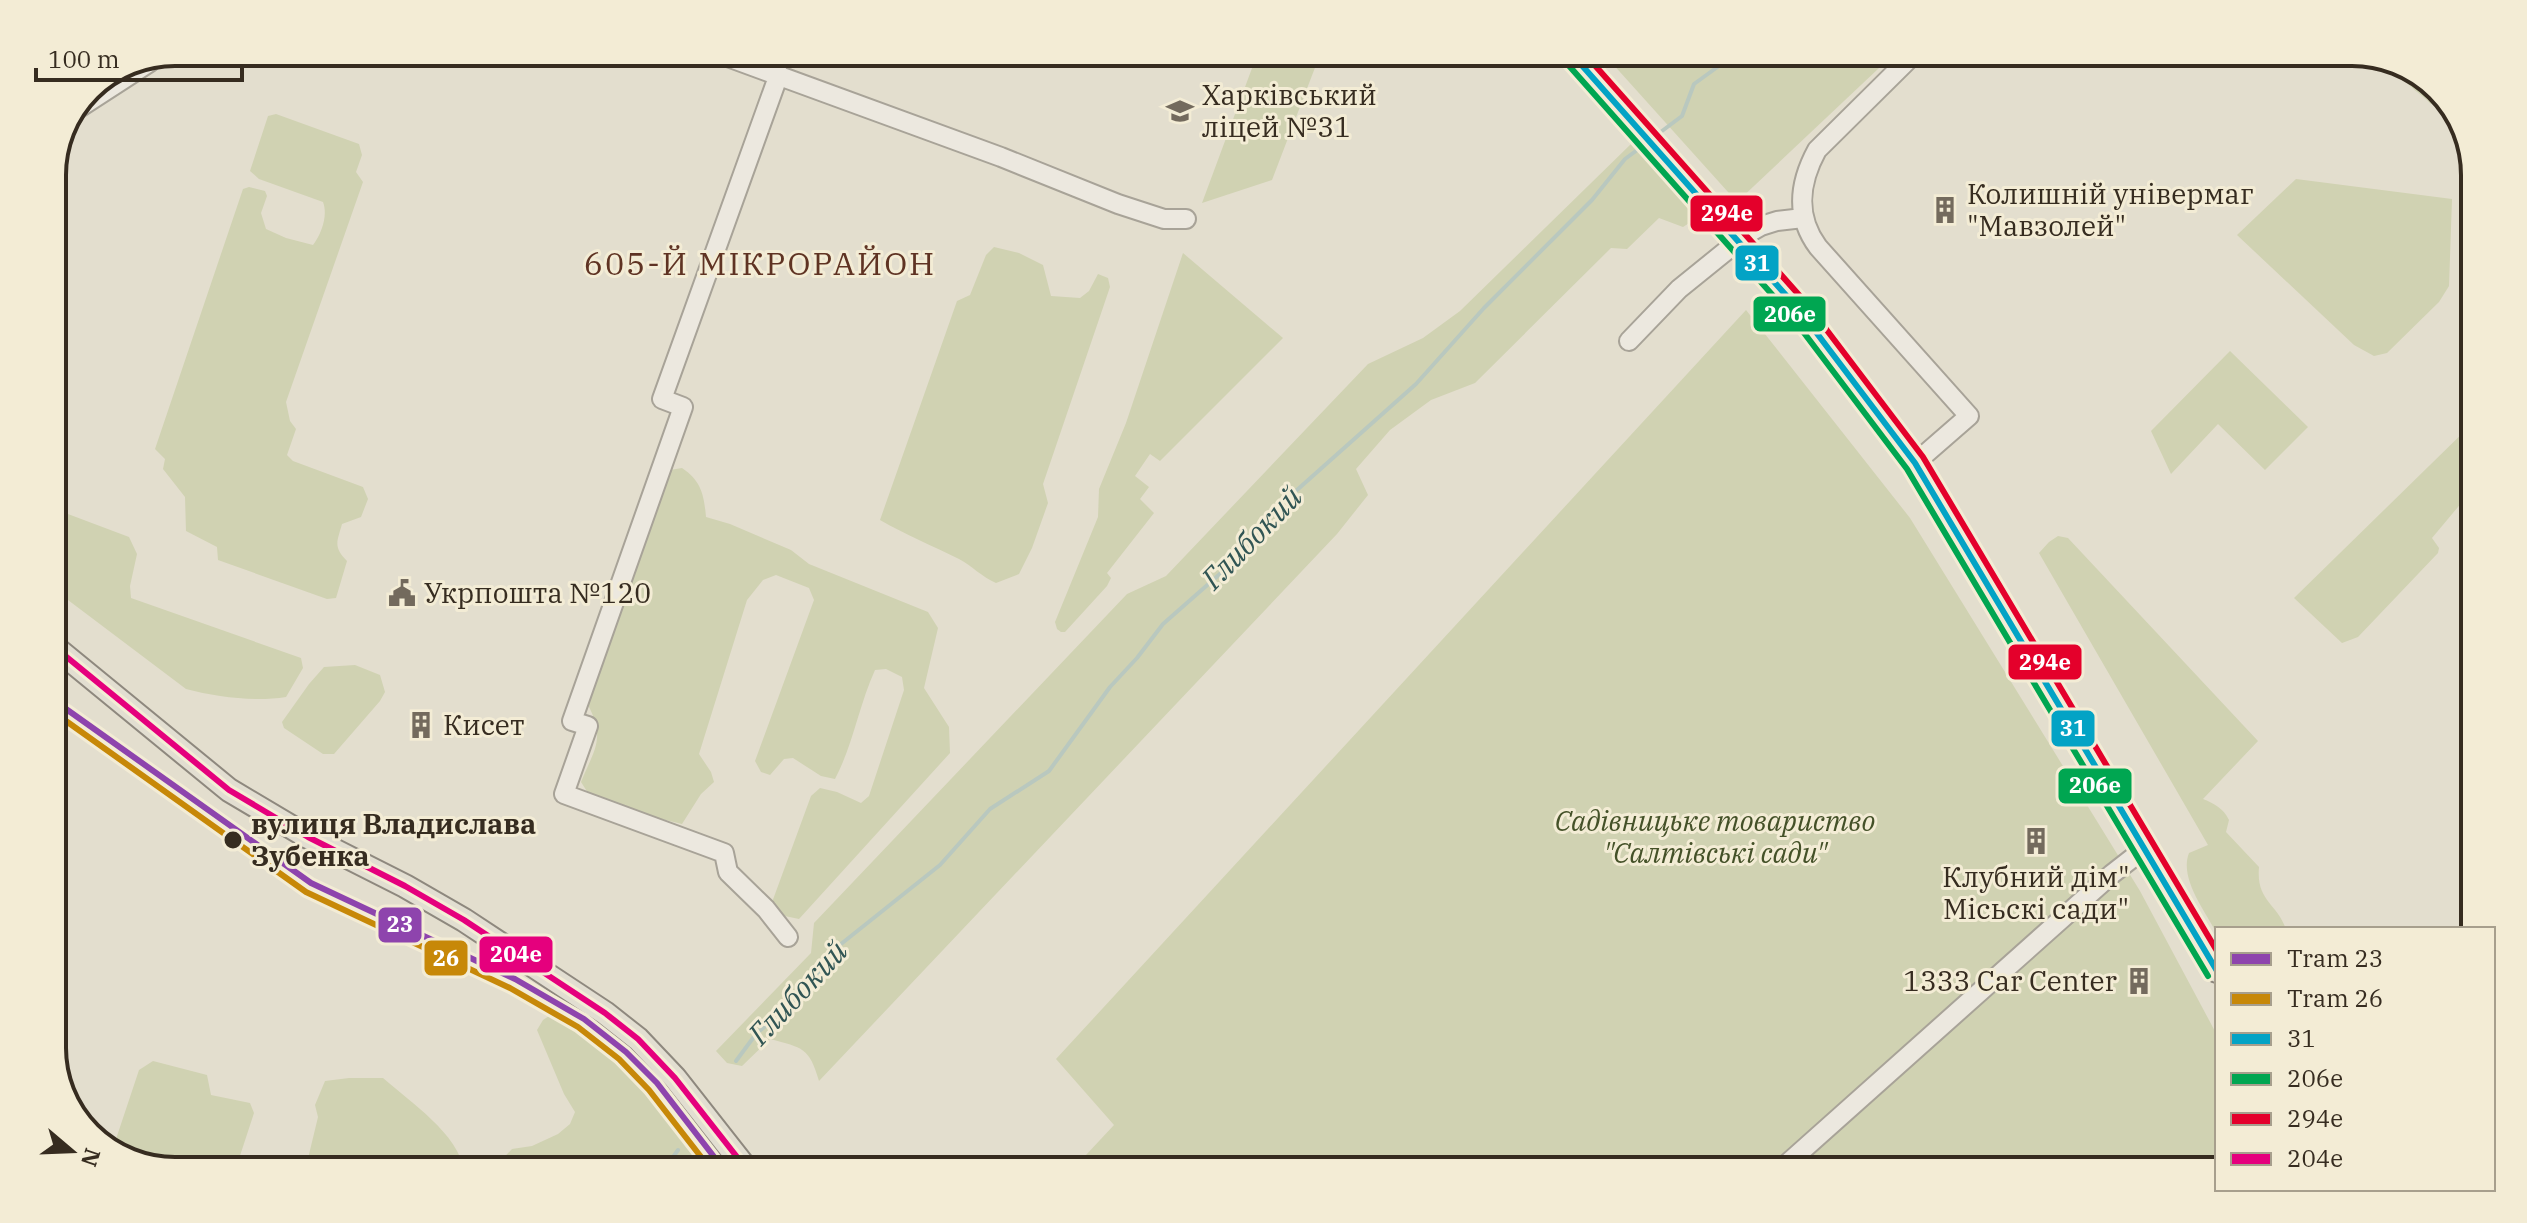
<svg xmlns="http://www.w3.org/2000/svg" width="2527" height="1223" font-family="'IBM Plex Serif',serif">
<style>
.green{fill:#d0d2b2}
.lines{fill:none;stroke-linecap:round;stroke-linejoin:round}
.stream{stroke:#b9c8bf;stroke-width:4}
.minor-casing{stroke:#a8a398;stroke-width:22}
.major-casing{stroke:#8e887e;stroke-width:26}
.minor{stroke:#ece8df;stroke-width:18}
.major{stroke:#e2ded1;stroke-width:22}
.major-bridge-casing{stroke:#8e887e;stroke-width:26;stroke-linecap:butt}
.major-bridge{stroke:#e2ded1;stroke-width:22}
.bus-1-casing{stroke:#f3ecd5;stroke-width:12}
.bus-2-casing{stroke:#f3ecd5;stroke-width:12}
.bus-3-casing{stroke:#f3ecd5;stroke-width:12}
.bus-4-casing{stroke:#f3ecd5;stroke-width:12}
.bus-1{stroke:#03a3c5;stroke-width:6}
.bus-2{stroke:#00a651;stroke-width:6}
.bus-3{stroke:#e4002b;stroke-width:6}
.bus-4{stroke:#e5007d;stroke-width:6}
.tram-1-casing{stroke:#f3ecd5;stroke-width:12}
.tram-2-casing{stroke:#f3ecd5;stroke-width:12}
.tram-1{stroke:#8e44ad;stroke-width:6}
.tram-2{stroke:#c78808;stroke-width:6}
.stop-dot{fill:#362c20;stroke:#f3ecd5;stroke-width:3}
.labels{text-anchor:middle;stroke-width:6;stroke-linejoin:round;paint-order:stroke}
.poi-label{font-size:28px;fill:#362c20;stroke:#f3ecd5;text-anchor:start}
.park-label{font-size:28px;font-style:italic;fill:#445128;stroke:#f3ecd5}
.stop-label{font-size:28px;font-weight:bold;fill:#362c20;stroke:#f3ecd5;text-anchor:start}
.water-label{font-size:30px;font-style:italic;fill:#315554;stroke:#f3ecd5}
.quarter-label{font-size:32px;letter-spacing:2px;fill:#5f3323;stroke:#f3ecd5}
.rim{fill:none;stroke:#362c20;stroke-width:4}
.line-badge{stroke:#f3ecd5;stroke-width:3}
.badge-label{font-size:22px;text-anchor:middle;font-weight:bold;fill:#fff}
</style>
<rect width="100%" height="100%" fill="#e3dece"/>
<path class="green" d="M1258,52H1321L1272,180L1202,203Z
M1602,52H1896L1737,202Z
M2404,64L2406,65L2446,99L2431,104C2421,94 2408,86 2399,75L2400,68Z
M276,114L359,144L362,155L356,172L363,182L286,402L290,421L296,429L287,455L293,461L363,487L368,499L361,517L342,524C337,542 333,547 347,561L336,598L327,599L218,560L217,547L186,531L185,497L163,469L165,459L155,449L243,189L249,187L265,191L267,196L261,213L266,229L286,238L313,245C322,233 328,215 323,202L259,179L250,171L268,116Z
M1632,143L1697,218L1683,227L1659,218L1627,249L1611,248L1475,383L1431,400L1390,430L1356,469L1368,495L1337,534L819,1081C809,1047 803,1048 770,1039L742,1066L727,1063L716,1051L811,953L814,923L1127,594L1166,576L1368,364L1423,338L1460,311Z
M2296,179L2452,199L2449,286L2439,302L2387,353L2374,356L2354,345L2237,235Z
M994,247L1019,253L1043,265L1051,296L1080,298L1089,291L1098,274L1108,278L1110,287L1043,484L1048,503L1032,548L1019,574L996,583C982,577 972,566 959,559C933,546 906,535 880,520L957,301L970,295L986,255Z
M1183,253L1283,338L1160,461L1150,454L1135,476L1149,487L1140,499L1154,513L1107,573L1111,578L1107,586L1065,632H1061L1057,629L1055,622L1098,517L1099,489L1126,423Z
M1746,310L1910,518L2140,891L2217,1035V1171H1071L1114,1125L1056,1059Z
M2230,351L2308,427L2265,470L2218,424L2171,474L2151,431Z
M2475,421V497L2463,501L2432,538L2439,548L2438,553L2358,637L2342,643L2294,598Z
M682,468C701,481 704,494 706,517L730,524L791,550L809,564L928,612L938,628L924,688L949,727L950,753L799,919L780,915L771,905L811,796L820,788L837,792L861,803L869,796L904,690L902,677L886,669L875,670C859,705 853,745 835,779L821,776L793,758L784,759L770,775L761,772L755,761L814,600L809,588L776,575L763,580L747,600L699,754L711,772L714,782L701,794L682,824L645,815L588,793L581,782C594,750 606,739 588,705L655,504L670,470Z
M52,508L129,537L137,554L130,586L131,598L301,658L303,668L286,697C254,702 217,697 186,689L60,594L58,576L52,571Z
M2058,536L2068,538L2258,741L2203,799C2215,804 2223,808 2229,820L2226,832L2259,867C2256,901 2276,902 2286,929H2217L2216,932C2205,911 2179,878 2189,853L2208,845L2039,553L2049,542Z
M355,665L380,675L385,692L380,701L334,754H323L284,728L282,722L309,684L324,667Z
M552,1014C621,1050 666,1110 713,1171H491L512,1149L532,1146L558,1134L570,1124L575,1112L564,1094L537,1030L543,1020Z
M153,1061L207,1075L211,1095L250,1103L254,1113L235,1171C201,1171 139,1174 112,1151L139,1070Z
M349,1078H383C410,1102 459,1134 464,1171H305L318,1117L315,1105L325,1081Z"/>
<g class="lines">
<path class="stream" d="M1654,137L1682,116L1694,84L1723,63L1753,62L1769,66L1786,52
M736,1061L756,1034L808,990L836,948L940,865L990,809L1049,771L1110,687L1137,658L1163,624L1246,551L1279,506L1416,384L1484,308L1592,200L1625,159L1644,145
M663,1171L678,1150"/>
<g class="minor-casing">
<path id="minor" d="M714,52L1001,157L1118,204L1164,219H1186
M779,74L662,399L683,407L572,721L588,726L564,794L724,853L728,872L766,909L788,937
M79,108L150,62
M1629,341L1679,289L1747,234L1761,226L1777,221L1803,218
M1915,463L1969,416L1818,247C1795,216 1799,183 1817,150L1916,52
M1779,1171L2112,874L2144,849"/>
</g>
<g class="major-casing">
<path id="major" d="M1759,262L1800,311L1915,463L2217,971
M52,645L229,790L308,837L405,886L464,920L605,1013L638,1039L675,1078L748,1171"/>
</g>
<use href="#minor" class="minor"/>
<use href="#major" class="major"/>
<g class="major-bridge-casing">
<path id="major-bridge" d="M1570,52L1759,262"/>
</g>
<use href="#major-bridge" class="major-bridge"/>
<g class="bus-1-casing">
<path id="bus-1" d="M1570,52L1800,311L1915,463L2217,971"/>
</g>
<g class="bus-2-casing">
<path id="bus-2" d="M1563,59L1792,317L1907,469L2208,976"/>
</g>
<g class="bus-3-casing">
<path id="bus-3" d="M1583,52L1807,304L1923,457L2217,951"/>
</g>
<g class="bus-4-casing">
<path id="bus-4" d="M52,645L229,790L308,837L405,886L464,920L605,1013L638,1039L675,1078L748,1171"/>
</g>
<use href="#bus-1" class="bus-1"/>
<use href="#bus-2" class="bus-2"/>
<use href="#bus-3" class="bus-3"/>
<use href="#bus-4" class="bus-4"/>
<g class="tram-1-casing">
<path id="tram-1" d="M52,699L311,883L515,979L584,1019L626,1052L657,1083L725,1171"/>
</g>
<g class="tram-2-casing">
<path id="tram-2" d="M52,711L306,892L510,988L578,1027L619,1059L649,1090L712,1171"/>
</g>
<use href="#tram-1" class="tram-1"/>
<use href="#tram-2" class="tram-2"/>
</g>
<defs>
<g id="school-bare" transform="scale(2.16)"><path d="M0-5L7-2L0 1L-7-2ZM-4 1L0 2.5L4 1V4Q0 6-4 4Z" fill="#736a5d" stroke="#f3ecd5" stroke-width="2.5" paint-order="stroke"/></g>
<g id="building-bare" transform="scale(2.16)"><path d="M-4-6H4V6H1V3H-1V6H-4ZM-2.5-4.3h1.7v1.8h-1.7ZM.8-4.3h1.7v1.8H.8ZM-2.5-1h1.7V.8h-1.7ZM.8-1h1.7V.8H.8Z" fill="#736a5d" stroke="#f3ecd5" stroke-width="2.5" paint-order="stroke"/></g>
<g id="civic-bare" transform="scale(2.16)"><path d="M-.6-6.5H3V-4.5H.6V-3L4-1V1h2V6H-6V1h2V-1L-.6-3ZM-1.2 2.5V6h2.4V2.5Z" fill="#736a5d" stroke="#f3ecd5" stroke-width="2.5" paint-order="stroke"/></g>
</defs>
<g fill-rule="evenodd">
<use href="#school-bare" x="1180" y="111"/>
<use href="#building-bare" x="1945" y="210"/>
<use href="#civic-bare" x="402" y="593"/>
<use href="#building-bare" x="421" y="725"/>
<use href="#building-bare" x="2036" y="841"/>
<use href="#building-bare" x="2139" y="981"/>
</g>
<circle class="stop-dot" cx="233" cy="840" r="10"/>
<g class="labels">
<g class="poi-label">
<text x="1202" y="105">Харківський<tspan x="1202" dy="32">ліцей №31</tspan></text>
<text x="1967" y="204">Колишній універмаг<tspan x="1967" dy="32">"Мавзолей"</tspan></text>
<text x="424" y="603">Укрпошта №120</text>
<text x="443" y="735">Кисет</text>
<text x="2036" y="887" text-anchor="middle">Клубний дім"<tspan x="2036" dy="32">Місьскі сади"</tspan></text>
<text x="2117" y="991" text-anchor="end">1333 Car Center</text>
</g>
<g class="park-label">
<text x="1715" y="831">Садівницьке товариство<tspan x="1715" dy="32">"Салтівські сади"</tspan></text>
</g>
<g class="stop-label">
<text x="251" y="834">вулиця Владислава<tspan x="251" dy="32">Зубенка</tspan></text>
</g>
<g class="water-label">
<text transform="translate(1252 538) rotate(-46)" y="10">Глибокий</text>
<text transform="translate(798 993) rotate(-47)" y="10">Глибокий</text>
</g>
<g class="quarter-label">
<text x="760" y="275">605-Й МІКРОРАЙОН</text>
</g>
</g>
<path d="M0 0H2527V1223H0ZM175 66H2352A109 109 0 0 1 2461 175V1048A109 109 0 0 1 2352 1157H175A109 109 0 0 1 66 1048V175A109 109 0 0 1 175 66Z" fill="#f3ecd5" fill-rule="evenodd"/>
<path class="rim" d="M175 66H2352A109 109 0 0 1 2461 175V1048A109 109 0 0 1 2352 1157H175A109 109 0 0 1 66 1048V175A109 109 0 0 1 175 66Z"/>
<g class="line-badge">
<rect x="1689" y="194" width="75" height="39" rx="8" fill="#e4002b"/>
<rect x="1734" y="244" width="46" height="38" rx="8" fill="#03a3c5"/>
<rect x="1752" y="295" width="75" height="38" rx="8" fill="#00a651"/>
<rect x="2007" y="643" width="76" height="38" rx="8" fill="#e4002b"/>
<rect x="2050" y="709" width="46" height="39" rx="8" fill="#03a3c5"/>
<rect x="2057" y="767" width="76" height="38" rx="8" fill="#00a651"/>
<rect x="377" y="906" width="46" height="38" rx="8" fill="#8e44ad"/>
<rect x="478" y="935" width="76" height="39" rx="8" fill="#e5007d"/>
<rect x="423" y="939" width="46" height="38" rx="8" fill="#c78808"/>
</g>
<g class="badge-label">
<text x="1727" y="221">294е</text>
<text x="1757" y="271">31</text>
<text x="1790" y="322">206е</text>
<text x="2045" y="670">294е</text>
<text x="2073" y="736">31</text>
<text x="2095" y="793">206е</text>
<text x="400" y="932">23</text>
<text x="516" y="962">204е</text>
<text x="446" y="966">26</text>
</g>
<rect x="2215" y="927" width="280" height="264" fill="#f3ecd5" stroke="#a79f8d" stroke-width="2"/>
<rect x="2231" y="953" width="40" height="12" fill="#8e44ad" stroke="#a79f8d" stroke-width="2"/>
<text x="2287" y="967" font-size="24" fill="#362c20">Tram 23</text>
<rect x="2231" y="993" width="40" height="12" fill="#c78808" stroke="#a79f8d" stroke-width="2"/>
<text x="2287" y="1007" font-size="24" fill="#362c20">Tram 26</text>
<rect x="2231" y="1033" width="40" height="12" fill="#03a3c5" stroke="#a79f8d" stroke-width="2"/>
<text x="2287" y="1047" font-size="24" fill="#362c20">31</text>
<rect x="2231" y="1073" width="40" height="12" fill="#00a651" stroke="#a79f8d" stroke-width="2"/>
<text x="2287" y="1087" font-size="24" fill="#362c20">206е</text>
<rect x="2231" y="1113" width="40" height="12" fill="#e4002b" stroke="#a79f8d" stroke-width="2"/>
<text x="2287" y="1127" font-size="24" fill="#362c20">294е</text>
<rect x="2231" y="1153" width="40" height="12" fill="#e5007d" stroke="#a79f8d" stroke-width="2"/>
<text x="2287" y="1167" font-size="24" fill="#362c20">204е</text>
<g transform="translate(72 1151) rotate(109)" stroke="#f3ecd5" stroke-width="6" paint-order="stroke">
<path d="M0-6L14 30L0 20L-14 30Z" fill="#362c20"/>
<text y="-12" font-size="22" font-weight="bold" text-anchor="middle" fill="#362c20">N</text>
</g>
<path d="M36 68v12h206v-12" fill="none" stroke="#362c20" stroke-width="4"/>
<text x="48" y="68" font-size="24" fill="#362c20" stroke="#f3ecd5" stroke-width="6" paint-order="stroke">100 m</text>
</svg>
